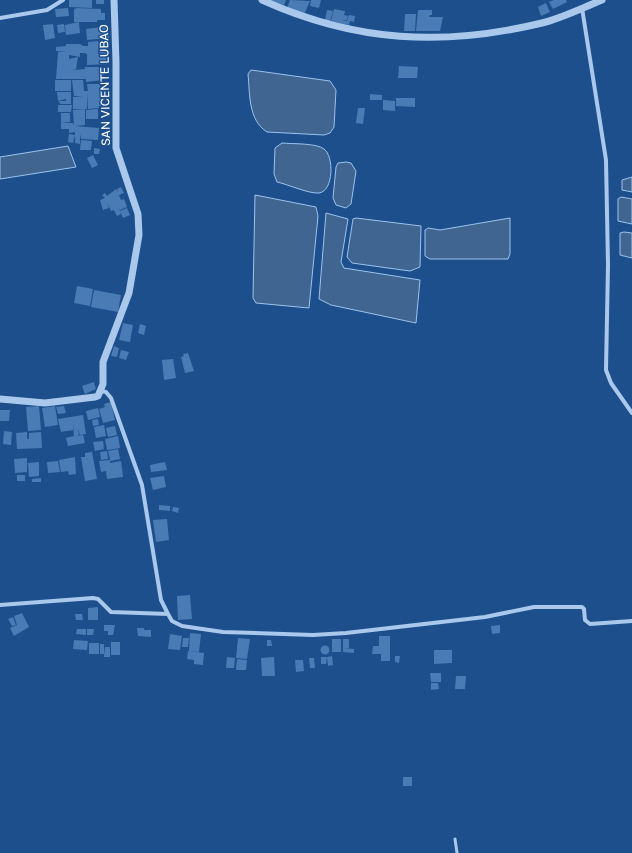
<svg xmlns="http://www.w3.org/2000/svg" width="632" height="853" font-family="'Golos Text',sans-serif">
<style>
.water{fill:#416591;stroke:#9dc3ee}
.building{fill:#4a7bb5}
.lines{fill:none;stroke-linecap:round;stroke-linejoin:round}
.service{stroke:#a9c8ec;stroke-width:3}
.minor{stroke:#a9c8ec;stroke-width:4}
.tertiary{stroke:#a9c8ec;stroke-width:7}
.labels{text-anchor:middle;stroke-width:3;stroke-linejoin:round;paint-order:stroke}
.street-label{font-size:12px;fill:#fff;stroke:#1d4f8c}
</style>
<rect width="100%" height="100%" fill="#1d4f8c"/>
<path class="water" d="M251,70L330,81L336,90L334,127L330,133L324,135L267,132C248,120 250,94 248,74Z
M282,143C292,144 317,143 324,149C334,156 334,191 319,193C309,194 287,184 277,182L274,174L275,148Z
M68,146L76,167L0,179V157Z
M346,162L351,163L356,171L351,204L346,208L336,205L333,198L336,167L338,163Z
M632,177V192L622,190V180Z
M255,195L316,207L318,216L309,308L256,303L253,298Z
M621,197L632,199V224L618,221V199Z
M326,213L348,219L341,262L344,268L420,280L416,323L331,305L319,299Z
M356,218L421,226L420,267L410,271L352,263L347,257L353,219Z
M510,218V254L508,259H430L425,256V230L428,228L440,230Z
M624,232L632,233V258L620,255V233Z"/>
<path class="building" d="M69,0H92V8L69,7Z
M96,0H104V4H96Z
M269,0H286L284,5Z
M290,0L310,1L304,15L287,8Z
M311,0H321L319,8L310,6Z
M554,0H566L567,2L553,9L549,2Z
M546,3L550,12L541,16L538,7Z
M68,8L69,16L56,17L55,9Z
M77,8L101,9V13H105V20H97V22H74V9Z
M334,9L345,11L344,15L348,16L347,20H342L347,21L349,15L355,16L354,22L350,21L349,25L331,21Z
M327,10L333,11L330,22L325,20Z
M418,10H432V15H430L429,17H443L440,31H416Z
M405,14H416L415,31H404Z
M79,22L80,33L66,35L65,25Z
M53,24L55,38L45,40L43,25Z
M64,24L65,32L58,33L57,25Z
M108,26L109,38L87,40L86,29L101,27L103,36L102,27Z
M98,41V54H102L99,53L98,42L108,41V64L87,65V54L84,53H80V57L69,55V59L78,57L76,69L73,70L85,69V67H104L103,80L86,82V79H56L58,52H66L56,51V47L66,46V44H80L83,46H88V42Z
M399,66L418,67L417,78H398Z
M55,80H71V91H55Z
M72,80H83L84,91H88L87,84H100L102,106H99V108L88,109L87,93V109H73V97H83L74,96Z
M57,92H71V104H60L59,101H66V99L58,101Z
M370,94L382,95V100H370Z
M396,98H415V107L396,106Z
M383,100L395,101V111L383,110Z
M58,105H72L71,112H58Z
M358,108H365L363,124L356,123Z
M85,109V117H78H85V125L75,126L99,128L98,140L81,139L80,134V144L75,143V132L69,133V129H76H61V123H73L74,126L73,110Z
M98,109V119H86V110Z
M61,113H70V122L61,123Z
M69,134L75,135L73,143L68,142Z
M81,140L92,141L91,150H80Z
M94,148L100,149L99,154H94Z
M93,155L98,165L92,168L87,158Z
M121,187L124,193L119,195L121,200L124,199L127,207L120,210L119,208L121,214L117,216L114,210L111,211L107,202L109,208L103,210L100,200L105,198L102,195L105,193L107,196L116,189L118,192L113,195L118,192L117,189Z
M127,208L130,215L123,218L120,211Z
M77,286L93,289L90,306L74,303Z
M94,290L121,295L118,312L91,307Z
M123,323L133,325L130,342L119,340Z
M140,324L146,326L144,335L138,333Z
M114,346L119,348L117,357L111,356Z
M121,350L129,352L126,360L119,358Z
M188,353L194,371L185,373L181,357L184,356L183,354Z
M173,359L176,378L164,380L162,360Z
M94,382L96,389L85,394L82,386Z
M111,402L115,420L103,423L99,409L105,407L104,404Z
M39,406L41,430L28,431L26,407Z
M55,406L58,425L45,427L42,408Z
M64,406L66,413L58,414L56,407Z
M98,408L100,417L88,420L86,411Z
M0,410H10L9,421H0Z
M83,415L86,434L80,435L78,429L79,435L75,436L83,435L85,443L68,446L66,438L74,436L73,424V430L61,432L58,419Z
M98,419L99,425L93,426L92,420Z
M104,425L106,436L96,438L94,427Z
M115,426L117,435L108,437L106,428Z
M4,431L12,432L11,445L3,444Z
M27,432V439H29V433L41,432L42,448L17,449L16,433Z
M118,436L120,448L107,450L105,439Z
M103,441L104,449L95,451L93,442Z
M118,449L120,459L110,461V463L121,461L123,477L107,479L106,471L101,472L99,461L110,460L108,451Z
M107,451L108,459L101,460L100,452Z
M92,452L97,479L85,481L81,457H85V453Z
M75,457L76,474L69,475L68,471L61,472L59,460Z
M27,458V472L15,473L14,459Z
M58,461L60,472L48,473L47,462Z
M39,462V476L29,477L28,463Z
M165,462L167,470L151,472L150,465Z
M17,475H25V481H17Z
M164,476L166,487L153,490L150,478Z
M41,478V482H32V479Z
M159,505L170,506V511L159,510Z
M173,507L179,508L178,513L172,511Z
M167,519L169,540L156,542L153,520Z
M190,595L192,619L178,620L177,596Z
M98,607V620H88V608Z
M22,613L29,627L14,636L10,628L17,625L14,616Z
M75,614H82L83,620H76Z
M13,617L16,625L12,626L8,619Z
M104,625H115L113,635H108V631H104Z
M500,625V633L492,634L491,626Z
M137,628H144V630H151V637L138,636Z
M77,629H86V635L76,634Z
M87,629H94L93,635H87Z
M190,633L201,634L199,652L189,651Z
M170,634L182,636L180,650L168,649Z
M379,636H390V661H381V654H372L373,646H379Z
M183,638H189L188,647H182Z
M238,638L250,639L247,659L236,658Z
M332,639H341V652H332Z
M343,639H349V648H343Z
M74,640L88,641L87,650L73,649Z
M267,640H271L272,646H267Z
M111,642H120V655H111Z
M89,643H99V654H89Z
M100,644H104V654H100Z
M320.5 650a4.5 4.5 0 1 1 9 0a4.5 4.5 0 1 1-9 0Z
M105,647H110V657H104Z
M343,648L354,649V653L343,652Z
M434,650H452V663L434,664Z
M188,651L204,653L203,665L194,664V660L187,659Z
M332,656L333,665L328,666L327,657Z
M395,656H400L399,663L395,662Z
M227,657L235,658L234,668H226Z
M274,657L275,676H262L261,658Z
M321,657H327L326,664H321Z
M309,658H314L315,668H310Z
M237,659L247,660L246,670H236Z
M295,660H303L304,671L296,672Z
M430,673H441V682H431Z
M456,676H466L465,689H455Z
M431,683H438L439,689L431,690Z
M403,777H412V786H403Z"/>
<g class="lines">
<path class="service" d="M455,839L457,853"/>
<path class="minor" d="M582,8L606,160L608,265L606,370L611,383L632,413
M0,18L47,10L63,0
M101,391L106,392L111,398L142,485L161,600L168,614
M0,605L93,598L98,599L111,612L168,614L172,621L182,626L223,632L313,635L346,633L485,617L534,607H582L584,609L585,620L590,624L632,621"/>
<path class="tertiary" d="M262,0C355,42 443,47 542,23C562,18 582,8 602,0
M0,399L45,403L95,397L98,396L103,384V362L129,293L139,235L138,214L116,148V62L114,0"/>
</g>
<g class="labels">
<g class="street-label">
<text transform="translate(105 85) rotate(-91)" y="4">SAN VICENTE LUBAO</text>
</g>
</g>
</svg>
